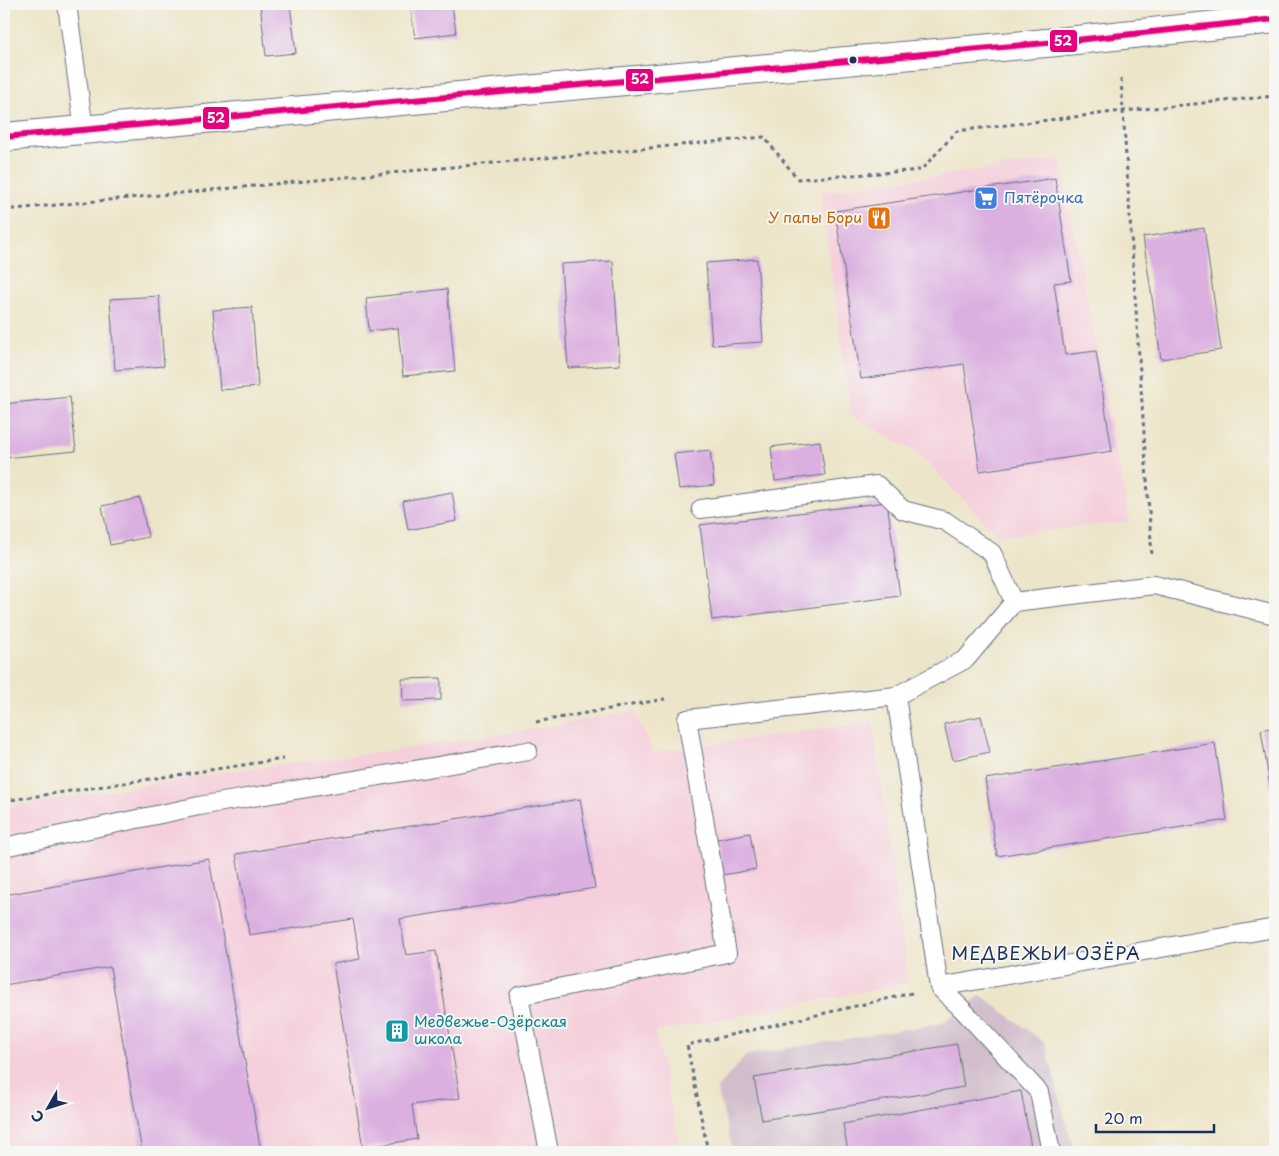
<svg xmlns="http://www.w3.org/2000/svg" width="1279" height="1156" font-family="'Playpen Sans',sans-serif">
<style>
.built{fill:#f5cfdb}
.industrial{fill:#d1bdcc}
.building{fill:#dbb0e0}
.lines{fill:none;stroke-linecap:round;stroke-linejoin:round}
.lane-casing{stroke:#646f83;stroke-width:20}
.primary-casing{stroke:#646f83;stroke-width:30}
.path{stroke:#646f83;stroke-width:3;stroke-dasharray:4 4;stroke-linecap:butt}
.lane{stroke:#fff;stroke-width:18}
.primary{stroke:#fff;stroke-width:28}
.bus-1-casing{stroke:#f6f6f2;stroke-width:10}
.bus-1{stroke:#e5007d;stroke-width:6}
.bus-dot{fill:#1b2f5e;stroke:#f6f6f2;stroke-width:2}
.labels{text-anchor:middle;stroke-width:4;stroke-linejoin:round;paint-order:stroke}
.shop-label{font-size:15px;fill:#366cbe;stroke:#f6f6f2;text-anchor:start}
.food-label{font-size:15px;fill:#c56008;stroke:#f6f6f2;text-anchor:end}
.culture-label{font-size:15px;fill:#0d838f;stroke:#f6f6f2;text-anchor:start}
.quarter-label{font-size:18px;letter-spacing:1px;fill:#1b2f5e;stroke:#f6f6f2}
.line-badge{stroke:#f6f6f2;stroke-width:2}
.badge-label{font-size:14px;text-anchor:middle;font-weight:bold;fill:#fff}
</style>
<rect width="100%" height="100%" fill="#f6f6f2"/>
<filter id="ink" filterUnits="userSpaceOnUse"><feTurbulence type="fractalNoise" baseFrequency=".02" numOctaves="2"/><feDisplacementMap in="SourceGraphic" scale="10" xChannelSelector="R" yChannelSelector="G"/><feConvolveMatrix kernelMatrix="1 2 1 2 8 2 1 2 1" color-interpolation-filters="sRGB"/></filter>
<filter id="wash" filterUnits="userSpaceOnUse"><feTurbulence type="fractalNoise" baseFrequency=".0096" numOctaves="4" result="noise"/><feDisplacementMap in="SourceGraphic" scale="20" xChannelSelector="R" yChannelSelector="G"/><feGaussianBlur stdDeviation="1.12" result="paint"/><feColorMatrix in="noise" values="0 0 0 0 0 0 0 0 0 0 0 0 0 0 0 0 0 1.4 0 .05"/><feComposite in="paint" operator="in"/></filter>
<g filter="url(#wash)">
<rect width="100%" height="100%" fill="#ede5c9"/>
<path class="built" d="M1060,159L1130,522L998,536L919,454L851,416L820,192Z
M635,710L653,752L873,722L908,983L655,1032L681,1152H4V808L218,773L382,752L546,727Z"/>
<path class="industrial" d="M981,995L1045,1043L1074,1152H733L717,1088L747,1055L943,1023Z"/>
<g id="blocks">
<path class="building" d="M260,4H290L296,53L266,56Z
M410,4H452L456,33L415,38Z
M1055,178L1071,281L1054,283L1065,355L1096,351L1112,451L980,471L964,364L861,379L835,211Z
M1204,228L1221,350L1161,359L1143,237Z
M757,259L763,342L712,345L706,263Z
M613,261L620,365L568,368L561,264Z
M447,289L455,371L403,376L398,328L369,331L366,298Z
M159,296L164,366L115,370L110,299Z
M252,307L258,387L220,390L213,310Z
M70,397L76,451L4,458V404Z
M820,441L825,475L775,481L771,447Z
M710,450L714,485L679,489L674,454Z
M452,492L457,521L408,530L403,501Z
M140,498L148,537L110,545L102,506Z
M887,502L900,596L712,620L700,525Z
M441,678V700L403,701L402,679Z
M981,716L990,752L953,760L944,724Z
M1275,727V810H1274L1261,730Z
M1215,743L1227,820L997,856L985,779Z
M580,799L595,888L400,919L406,955L436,951L460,1098L412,1105L417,1139L363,1148L333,964L360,959L353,919L249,935L236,854Z
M750,833L756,869L723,875L717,839Z
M209,859L261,1152H142L110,967L4,985V895Z
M957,1044L964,1087L762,1120L754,1078Z
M1021,1091L1032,1152H848L843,1124Z"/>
</g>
</g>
<g filter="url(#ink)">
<use href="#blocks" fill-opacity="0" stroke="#646f83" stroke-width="1"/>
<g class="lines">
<g class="lane-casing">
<path id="lane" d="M67,4L84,130
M701,509L877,485L903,510L945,521L992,553L1014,602
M1275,615L1154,585L1014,602L966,659L896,696L939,987L1275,928
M4,847L199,806L528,751
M939,987L962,1009L1039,1092L1051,1152
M549,1152L519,996L727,953L687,719L896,696"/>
</g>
<g class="primary-casing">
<path id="primary" d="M4,137L1057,42L1275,19"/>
</g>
<path class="path" d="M1121,79L1152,557
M4,210L764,137L798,179L921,170L957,131L1123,111L1275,96
M536,722L665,699
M4,801L283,759
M708,1152L687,1045L912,993"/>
<use href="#lane" class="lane"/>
<use href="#primary" class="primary"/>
<g class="bus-1-casing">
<path id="bus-1" d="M4,137L1057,42L1275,19"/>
</g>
<use href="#bus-1" class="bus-1"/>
</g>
</g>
<defs>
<g id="supermarket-square" transform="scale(1.25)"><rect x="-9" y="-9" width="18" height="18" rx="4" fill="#3f7fe0" stroke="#f6f6f2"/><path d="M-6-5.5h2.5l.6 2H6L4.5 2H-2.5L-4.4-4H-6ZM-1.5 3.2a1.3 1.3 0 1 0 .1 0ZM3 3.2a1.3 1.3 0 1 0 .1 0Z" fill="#fff"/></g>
<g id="restaurant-square" transform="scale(1.25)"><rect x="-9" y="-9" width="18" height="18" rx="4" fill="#e8710a" stroke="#f6f6f2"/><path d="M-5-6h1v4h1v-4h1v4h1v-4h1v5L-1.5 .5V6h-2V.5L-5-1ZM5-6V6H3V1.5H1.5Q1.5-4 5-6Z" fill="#fff"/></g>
<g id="building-square" transform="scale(1.25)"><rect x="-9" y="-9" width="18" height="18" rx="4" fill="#0f9aa8" stroke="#f6f6f2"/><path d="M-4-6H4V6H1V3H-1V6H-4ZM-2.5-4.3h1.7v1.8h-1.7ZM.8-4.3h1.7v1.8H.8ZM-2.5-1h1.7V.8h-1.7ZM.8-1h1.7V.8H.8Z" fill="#fff"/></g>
</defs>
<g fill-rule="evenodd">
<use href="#supermarket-square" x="986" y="198"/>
<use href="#restaurant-square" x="879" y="218"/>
<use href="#building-square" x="397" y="1031"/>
</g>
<circle class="bus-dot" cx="853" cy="60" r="4.5"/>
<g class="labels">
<g class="shop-label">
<text x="1004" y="203">Пятёрочка</text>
</g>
<g class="food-label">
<text x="862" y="223">У папы Бори</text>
</g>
<g class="culture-label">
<text x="414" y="1027">Медвежье-Озёрская<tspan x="414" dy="17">школа</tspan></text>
</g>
<g class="quarter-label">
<text x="1046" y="960">МЕДВЕЖЬИ ОЗЁРА</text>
</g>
</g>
<g class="line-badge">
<rect x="1049" y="29" width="29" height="24" rx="5" fill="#e5007d"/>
<rect x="625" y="68" width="29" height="24" rx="5" fill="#e5007d"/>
<rect x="202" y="106" width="28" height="24" rx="5" fill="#e5007d"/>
</g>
<g class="badge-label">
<text x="1063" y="46">52</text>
<text x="640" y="84">52</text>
<text x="216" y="123">52</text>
</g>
<rect width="1279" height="1156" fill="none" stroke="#f6f6f2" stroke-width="20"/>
<g transform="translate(48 1108) rotate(231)" stroke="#f6f6f2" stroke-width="4" paint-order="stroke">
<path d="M0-4L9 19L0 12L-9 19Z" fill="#1b2f5e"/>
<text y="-8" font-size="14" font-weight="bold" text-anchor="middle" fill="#1b2f5e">С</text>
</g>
<path d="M1096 1124v8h118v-8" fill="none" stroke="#1b2f5e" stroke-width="2.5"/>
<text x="1104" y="1124" font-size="15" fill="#1b2f5e" stroke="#f6f6f2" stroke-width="4" paint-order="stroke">20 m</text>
</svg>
